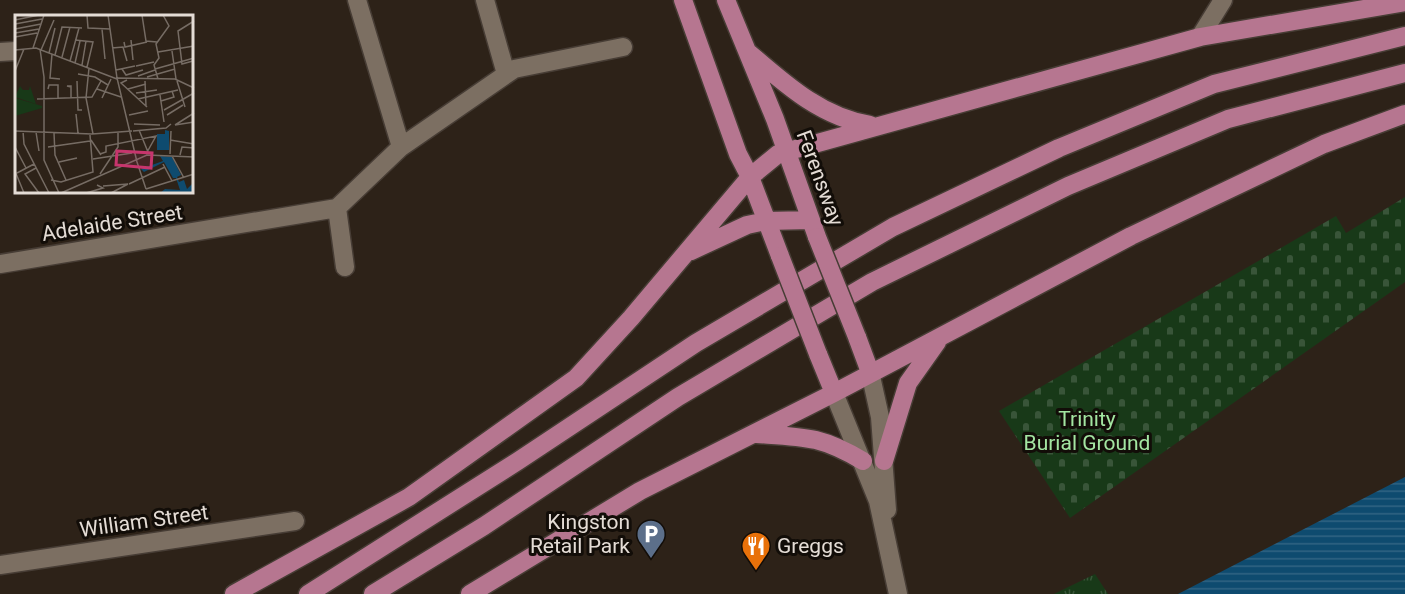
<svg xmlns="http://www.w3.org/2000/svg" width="1405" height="594" font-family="Roboto,sans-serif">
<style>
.grass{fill:url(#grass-tufts)}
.cemetery{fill:url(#cemetery-stones)}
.water{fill:url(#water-rules)}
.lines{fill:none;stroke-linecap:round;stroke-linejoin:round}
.minor-casing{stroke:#473d35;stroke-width:21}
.tertiary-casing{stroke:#473d35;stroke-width:21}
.trunk-casing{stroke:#473d35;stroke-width:21}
.minor{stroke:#7c6f62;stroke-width:18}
.tertiary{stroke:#7c6f62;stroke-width:18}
.trunk{stroke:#b67690;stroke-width:18}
.trunk-bridge-casing{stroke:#473d35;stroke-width:21;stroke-linecap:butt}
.trunk-bridge{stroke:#b67690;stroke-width:18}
.labels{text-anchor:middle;stroke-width:6;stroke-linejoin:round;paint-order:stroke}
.street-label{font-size:21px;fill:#e4dcd5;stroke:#120d08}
.park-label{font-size:21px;fill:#a3e5a1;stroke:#120d08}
.poi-label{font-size:21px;fill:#e4dcd5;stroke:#120d08;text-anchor:end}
.inset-road{fill:none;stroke:#766c64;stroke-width:1.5}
.view{fill:#c7356d;fill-opacity:0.15;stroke:#c7356d;stroke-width:3}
.inset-edge{fill:none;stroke:#e4dcd5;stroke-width:3}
</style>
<defs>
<pattern id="grass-tufts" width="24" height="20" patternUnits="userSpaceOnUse" patternTransform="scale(1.5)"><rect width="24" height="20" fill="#183918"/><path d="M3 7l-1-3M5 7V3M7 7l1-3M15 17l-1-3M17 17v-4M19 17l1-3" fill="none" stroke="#395539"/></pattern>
<pattern id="cemetery-stones" width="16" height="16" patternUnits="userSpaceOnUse" patternTransform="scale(1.5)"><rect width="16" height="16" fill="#183918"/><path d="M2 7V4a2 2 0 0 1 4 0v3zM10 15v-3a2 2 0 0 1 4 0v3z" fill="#395539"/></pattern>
<pattern id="water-rules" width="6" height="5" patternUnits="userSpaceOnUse" patternTransform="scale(1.5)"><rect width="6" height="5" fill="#0e4b6f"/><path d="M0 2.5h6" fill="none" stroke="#316483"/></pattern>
</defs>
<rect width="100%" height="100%" fill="#2d2218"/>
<path class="grass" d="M1095,574L1108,594H1054Z"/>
<path class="cemetery" d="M1405,197V282L1070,518L999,411L1336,216L1346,233Z"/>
<path class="water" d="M1405,477V594H1178Z"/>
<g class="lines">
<g class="minor-casing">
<path id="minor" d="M357,0L401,147
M485,0L506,74
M1200,37L1223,0
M0,52L16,51
M337,208L401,147L514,69L623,47
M337,208L345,267
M0,264L337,208
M0,565L295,521"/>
</g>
<g class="tertiary-casing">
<path id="tertiary" d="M870,372L880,417L887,510
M834,393L878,501L898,594"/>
</g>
<g class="trunk-casing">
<path id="trunk" d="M683,0L738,154L750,177L780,256
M726,0L775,119L817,237
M749,53C785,84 821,117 870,125
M691,251L747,225L766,221L811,220
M857,337L870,372
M818,354L834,393
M757,434C805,437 821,436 863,461
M884,461L908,383L937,342
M234,594L409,497L576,378L631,318L750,177L778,154L1200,37L1405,2
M308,594L518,461L696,343L893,227L1059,148L1214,84L1405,36
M373,594L484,526L678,397L872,282L1068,186L1228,119L1405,73
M470,594L640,491L834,393L1131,236L1324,144L1405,114"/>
</g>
<use href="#minor" class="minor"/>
<use href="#tertiary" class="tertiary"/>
<use href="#trunk" class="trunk"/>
<g class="trunk-bridge-casing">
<path id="trunk-bridge" d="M817,237L857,337
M780,256L818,354"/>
</g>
<use href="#trunk-bridge" class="trunk-bridge"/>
</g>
<defs>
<g id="parking-pin" transform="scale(1.5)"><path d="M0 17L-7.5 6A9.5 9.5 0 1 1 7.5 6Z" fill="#5c6f8a" stroke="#120d08"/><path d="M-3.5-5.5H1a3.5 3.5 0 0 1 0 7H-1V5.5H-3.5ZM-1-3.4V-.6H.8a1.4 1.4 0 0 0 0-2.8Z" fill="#fff"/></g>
<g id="restaurant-pin" transform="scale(1.5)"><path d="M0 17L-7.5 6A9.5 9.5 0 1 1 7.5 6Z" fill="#e8710a" stroke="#120d08"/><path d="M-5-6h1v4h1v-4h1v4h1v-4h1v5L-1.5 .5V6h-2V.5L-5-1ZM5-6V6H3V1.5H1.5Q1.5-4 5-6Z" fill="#fff"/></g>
</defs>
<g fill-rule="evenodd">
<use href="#parking-pin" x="651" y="534"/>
<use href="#restaurant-pin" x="756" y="546"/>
</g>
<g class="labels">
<g class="street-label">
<text transform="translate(820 178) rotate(70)" y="7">Ferensway</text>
<text transform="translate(112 223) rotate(-9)" y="7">Adelaide Street</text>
<text transform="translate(144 521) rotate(-8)" y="7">William Street</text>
</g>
<g class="park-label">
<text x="1087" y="426">Trinity<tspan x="1087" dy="24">Burial Ground</tspan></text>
</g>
<g class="poi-label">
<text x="630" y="529">Kingston<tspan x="630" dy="24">Retail Park</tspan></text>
<text x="777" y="553" text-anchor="start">Greggs</text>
</g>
</g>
<g transform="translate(15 15)">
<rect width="178" height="178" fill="#2d2218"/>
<path d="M5,71L8,75H14L15,71L21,89L0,82ZM0,83L27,91V93L0,101Z" fill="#183918"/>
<path d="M150,115L154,116V135H142V119H150ZM145,141L157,142L166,160L162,162L164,167L169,165L172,174L178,168V178H145L150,174L165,175L161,163H158L149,147L129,157L126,154L148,146Z" fill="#0e4b6f"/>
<path class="inset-road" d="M72,0L73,13L95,14M93,0L102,63M127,0L131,26L142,27M0,5L24,0M0,9L27,4M0,14L26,9M87,14L90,44M0,18L24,14M0,22L22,18M60,25L78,27L72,52M116,25L118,45M109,27L110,32L132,27M18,33L29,0M97,33L108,32L112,46M25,34L29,62V145L44,178M0,35L21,33L102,64M26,35L39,5M157,36L161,64M143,37L179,31M34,38L40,13M37,39L35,63L45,64M40,40L47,12L67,13M47,42L55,12M55,46L64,13M178,46L167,49L163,16L179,6M60,48L65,26M67,50L71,26M121,51L139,47M74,53L71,83L78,119M107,54L111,60L128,55M140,54L179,43M101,55L120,51M0,56L9,34M63,59L80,62L93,70M123,61L140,55M132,62L160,54M143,64L139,50L144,43L141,29L154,11L148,0M112,65L106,68L132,92M62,66L63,95H67M130,66L131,91M162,66L170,92M56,72L52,71H56V83M33,74L34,70H43V84M82,74L106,82M113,74L131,69M121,78L142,75M145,80L149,107M87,83L96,64M22,84L77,82L86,66M123,84L163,75M146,86L159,82L157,76M149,95L179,78M61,99L63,118M114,100L133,96M152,100L168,90M119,109L145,110M160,110L179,98M160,110L179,107M124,115L133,137M0,116L77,119L117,116M8,116L9,129L34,178M118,116L151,113L156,109M21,117L24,136M39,118L40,140L51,165M76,125L86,140M155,125L179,129M0,132L11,153M33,132L75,126M85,139L91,137V131L141,121L131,139M155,139L156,116M165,140L167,132L179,133M157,141L169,163M78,144L117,138M44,147L62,143M122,147L131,174M122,147L102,63L160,64L179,73M148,149L157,166M21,153L10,159L24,178M0,156L9,178M2,158L19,149M85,159L103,132V118M36,165L46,167L78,157L75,120M114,169L150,152M88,171L113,169M131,174L179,159M46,178L132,140L179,142M71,178L88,173L82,170M96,178L113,169"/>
<path class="view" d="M102,136L137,138L136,153L101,150Z"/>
<rect width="178" height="178" class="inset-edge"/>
</g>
</svg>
